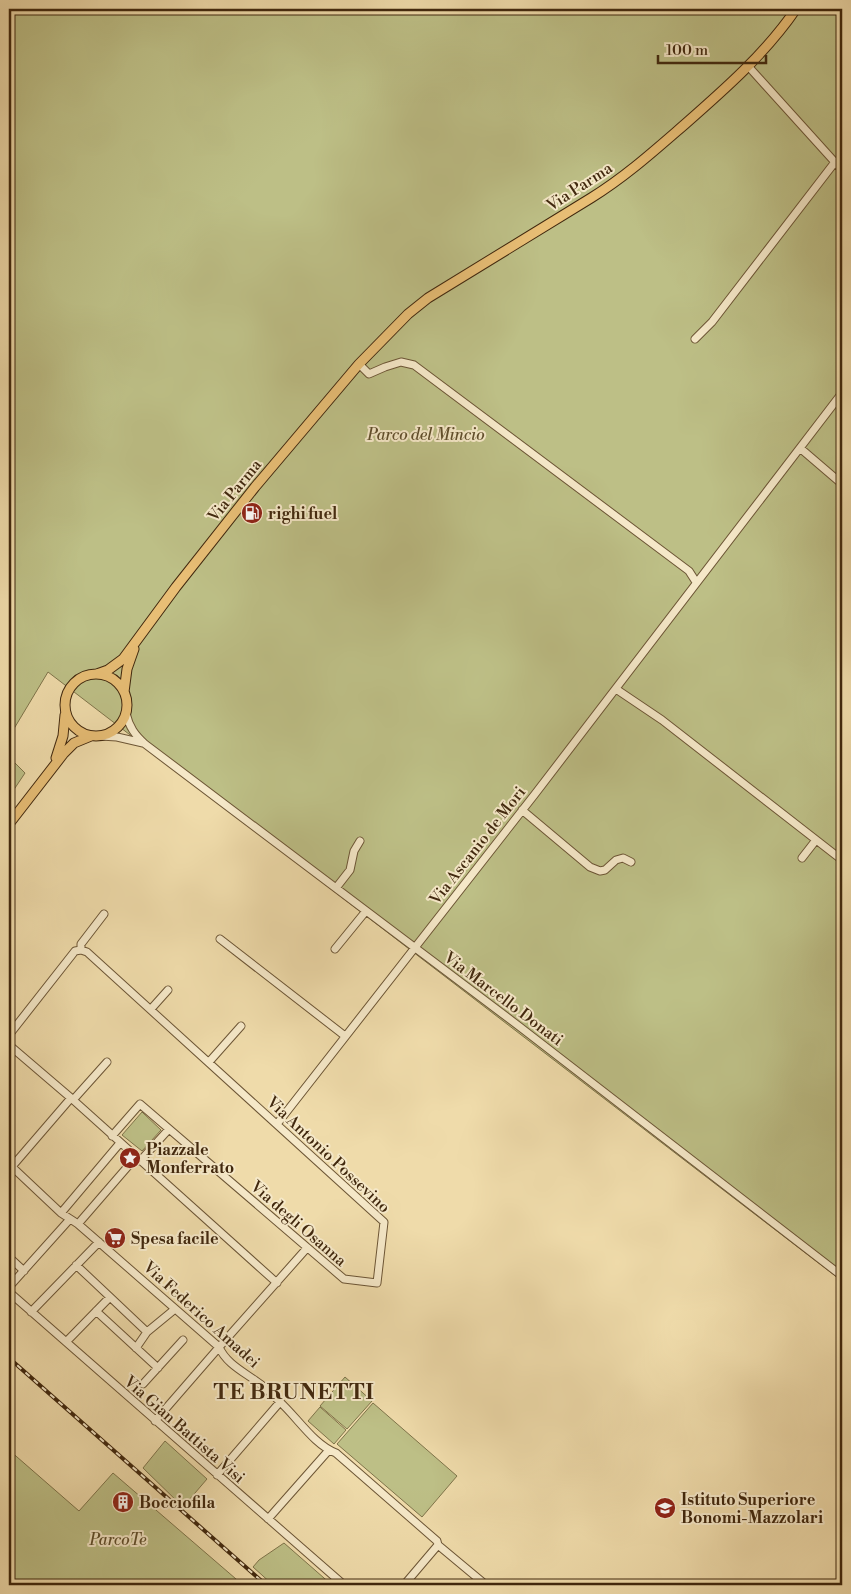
<svg xmlns="http://www.w3.org/2000/svg" width="851" height="1594" font-family="'Libre Bodoni',serif">
<style>
.green{fill:#bdbf86;stroke:#7f744a}
.lines{fill:none;stroke-linecap:round;stroke-linejoin:round}
.minor-casing{stroke:#6c5535;stroke-width:9}
.major-casing{stroke:#41280e;stroke-width:11}
.minor{stroke:#f5e8c8;stroke-width:7}
.major{stroke:#e8be75;stroke-width:9}
.rail-casing{stroke:#41280e;stroke-width:4}
.rail{stroke:#f5e8c8;stroke-width:2;stroke-dasharray:5.5;stroke-linecap:butt}
.labels{text-anchor:middle;stroke-width:4;stroke-linejoin:round;paint-order:stroke}
.street-label{font-size:16px;fill:#41280e;stroke:#f5e8c8}
.park-label{font-size:16px;font-style:italic;fill:#604e2c;stroke:#f5e8c8}
.poi-label{font-size:16px;font-weight:bold;fill:#41280e;stroke:#f5e8c8;text-anchor:start}
.district-label{font-size:21px;font-weight:bold;letter-spacing:1px;fill:#41280e;stroke:#f5e8c8}
</style>
<rect width="100%" height="100%" fill="#efdbaa"/>
<filter id="stains"><feTurbulence type="fractalNoise" baseFrequency=".004" numOctaves="4"/><feColorMatrix values="0 0 0 0 .2 0 0 0 0 .09 0 0 0 0 .02 0 0 0 .5 -.17"/></filter>
<radialGradient id="worn" r=".72"><stop offset=".6" stop-color="#630" stop-opacity="0"/><stop offset="1" stop-color="#630" stop-opacity=".3"/></radialGradient>
<path class="green" d="M9,9H842V1281L48,672L9,737Z
M9,757L25,773L9,797Z
M142,1112L161,1130L142,1151L122,1135Z
M345,1377L372,1401L347,1429L320,1406Z
M373,1403L457,1476L422,1517L337,1444Z
M320,1407L346,1430L334,1444L308,1421Z
M165,1441L207,1479L183,1507L143,1468Z
M9,1450L79,1511L113,1473L243,1585H9Z
M284,1543L332,1585H273L253,1567L259,1560Z"/>
<g class="lines">
<g class="minor-casing">
<path id="minor" d="M748,66L842,170
M695,339L712,322L835,162
M359,364L369,374L385,367L401,362L414,365L689,571L696,582
M800,448L842,484
M616,689L662,720L842,860
M126,713C129,727 135,735 145,744L520,1027L842,1276
M100,736L117,737L143,743
M522,810L590,867L600,871L605,870L616,860L623,858L631,862
M802,858L816,840
M336,888L350,870L354,851L360,841
M220,939L345,1036
M335,949L366,911
M81,950L87,952L384,1222L377,1283L344,1279L140,1104L112,1136
M81,950V944L104,914
M151,1009L168,990
M9,1035L75,951L81,950
M9,1045L71,1098L277,1283
M209,1062L241,1026
M73,1100L107,1062
M277,1124L535,794L842,393
M140,1161L169,1129
M9,1164L61,1213L78,1224L219,1347C226,1363 242,1371 256,1381C264,1386 272,1394 279,1401C297,1417 314,1445 336,1453L437,1541L438,1545L486,1585
M9,1170L71,1098
M61,1213L120,1143
M78,1224L136,1157
M9,1257L24,1271
M76,1265L110,1297
M9,1287L70,1219
M9,1292L344,1585
M96,1311L158,1368
M31,1312L99,1242
M66,1342L110,1297L147,1332L175,1309
M136,1348L147,1332
M143,1384L183,1340
M155,1421L221,1345L307,1248
M217,1475L280,1402
M268,1519L329,1450
M404,1585L438,1545"/>
</g>
<g class="major-casing">
<path id="major" d="M65 705a31 31 0 1 1 62 0a31 31 0 1 1-62 0Z
M97,674L108,670L123,659L176,587L255,487L359,364L408,314L428,298L591,198C625,177 654,151 684,125C725,89 766,53 796,9
M124,692L127,669L134,649
M56,758L63,736L65,715
M9,824L64,753L74,743L91,736"/>
</g>
<use href="#minor" class="minor"/>
<use href="#major" class="major"/>
<g class="rail-casing">
<path id="rail" d="M9,1358L266,1585"/>
</g>
<use href="#rail" class="rail"/>
</g>
<defs>
<g id="fuel-disc" transform="scale(1.125)"><circle r="9.5" fill="#8f2418" stroke="#f5e8c8"/><path d="M-5.5-6h7V0h2V4h1.3V-2.5L3-4.5l.8-.8L6-3V5H2.5V1h-1V6h-7ZM-4.2-4.7v3.2H.2V-4.7Z" fill="#fff"/></g>
<g id="sight-disc" transform="scale(1.125)"><circle r="9.5" fill="#8f2418" stroke="#f5e8c8"/><path d="M0-6L1.8-2.2L6-1.7L2.9 1.2L3.7 5.4L0 3.3L-3.7 5.4L-2.9 1.2L-6-1.7L-1.8-2.2Z" fill="#fff"/></g>
<g id="supermarket-disc" transform="scale(1.125)"><circle r="9.5" fill="#8f2418" stroke="#f5e8c8"/><path d="M-6-5.5h2.5l.6 2H6L4.5 2H-2.5L-4.4-4H-6ZM-1.5 3.2a1.3 1.3 0 1 0 .1 0ZM3 3.2a1.3 1.3 0 1 0 .1 0Z" fill="#fff"/></g>
<g id="building-disc" transform="scale(1.125)"><circle r="9.5" fill="#8f2418" stroke="#f5e8c8"/><path d="M-4-6H4V6H1V3H-1V6H-4ZM-2.5-4.3h1.7v1.8h-1.7ZM.8-4.3h1.7v1.8H.8ZM-2.5-1h1.7V.8h-1.7ZM.8-1h1.7V.8H.8Z" fill="#fff"/></g>
<g id="school-disc" transform="scale(1.125)"><circle r="9.5" fill="#8f2418" stroke="#f5e8c8"/><path d="M0-5L7-2L0 1L-7-2ZM-4 1L0 2.5L4 1V4Q0 6-4 4Z" fill="#fff"/></g>
</defs>
<g fill-rule="evenodd">
<use href="#fuel-disc" x="252" y="513"/>
<use href="#sight-disc" x="130" y="1158"/>
<use href="#supermarket-disc" x="115" y="1238"/>
<use href="#building-disc" x="123" y="1502"/>
<use href="#school-disc" x="665" y="1508"/>
</g>
<g class="labels">
<g class="street-label">
<text transform="translate(579 186) rotate(-33)" y="6">Via Parma</text>
<text transform="translate(234 490) rotate(-51)" y="6">Via Parma</text>
<text transform="translate(477 845) rotate(-52)" y="6">Via Ascanio de Mori</text>
<text transform="translate(504 998) rotate(37)" y="6">Via Marcello Donati</text>
<text transform="translate(329 1154) rotate(43)" y="6">Via Antonio Possevino</text>
<text transform="translate(299 1223) rotate(41)" y="6">Via degli Osanna</text>
<text transform="translate(202 1314) rotate(42)" y="6">Via Federico Amadei</text>
<text transform="translate(185 1429) rotate(41)" y="6">Via Gian Battista Visi</text>
</g>
<g class="park-label">
<text x="426" y="440">Parco del Mincio</text>
<text x="118" y="1545">ParcoTe</text>
</g>
<g class="poi-label">
<text x="268" y="519">righi fuel</text>
<text x="146" y="1155">Piazzale<tspan x="146" dy="18">Monferrato</tspan></text>
<text x="131" y="1244">Spesa facile</text>
<text x="681" y="1505">Istituto Superiore<tspan x="681" dy="18">Bonomi-Mazzolari</tspan></text>
<text x="139" y="1508">Bocciofila</text>
</g>
<g class="district-label">
<text x="294" y="1399">TE BRUNETTI</text>
</g>
</g>
<rect width="851" height="1594" fill="none" stroke="#efdbaa" stroke-width="30"/>
<rect x="10" y="10" width="831" height="1574" fill="none" stroke="#41280e" stroke-width="2.5"/>
<rect x="15" y="15" width="821" height="1564" fill="none" stroke="#41280e"/>
<path d="M658 55v8h108v-8" fill="none" stroke="#41280e" stroke-width="2.5"/>
<text x="666" y="55" font-size="15" fill="#41280e" stroke="#f5e8c8" stroke-width="4" paint-order="stroke">100 m</text>
<rect width="100%" height="100%" filter="url(#stains)"/>
<rect width="100%" height="100%" fill="url(#worn)"/>
</svg>
